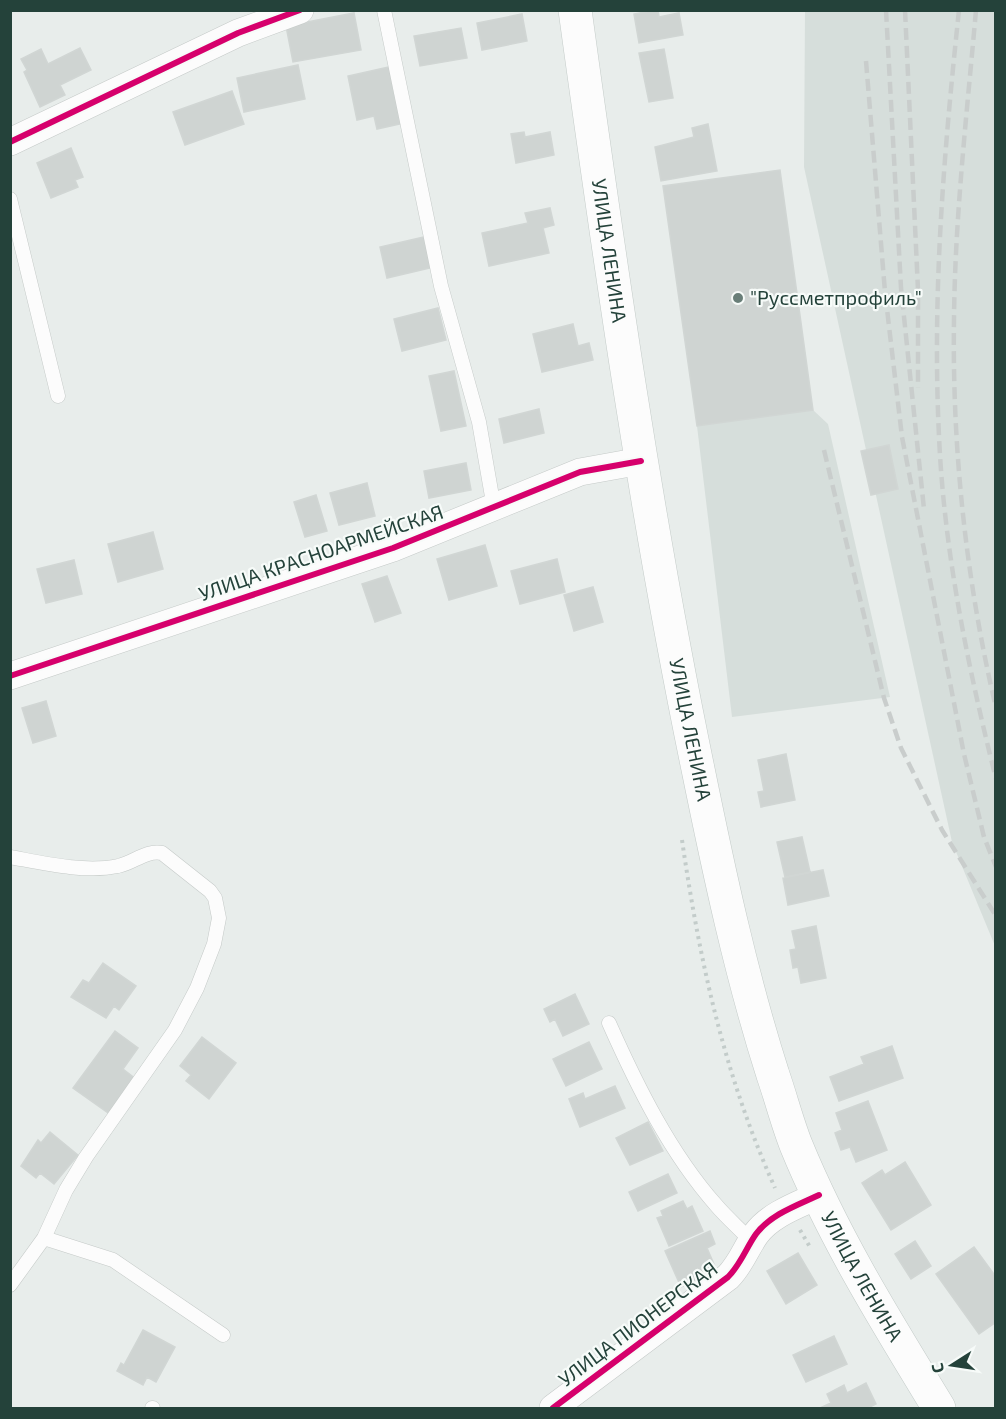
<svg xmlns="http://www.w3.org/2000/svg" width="1006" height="1419" font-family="'Exo 2',sans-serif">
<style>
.built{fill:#d6dedb}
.building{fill:#cfd4d2;stroke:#d1d6d4;stroke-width:1.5}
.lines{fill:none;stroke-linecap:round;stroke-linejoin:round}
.service-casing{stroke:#c5cac8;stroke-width:15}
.minor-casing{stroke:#c5cac8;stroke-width:28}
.secondary-casing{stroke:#c3cbc8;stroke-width:34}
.path{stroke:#c3ccca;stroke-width:4;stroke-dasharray:3 4.5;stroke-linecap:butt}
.service{stroke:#fcfcfc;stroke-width:14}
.minor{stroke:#fcfcfc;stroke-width:27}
.secondary{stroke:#fcfcfc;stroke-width:33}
.rail{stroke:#c9cdcc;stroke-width:4.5;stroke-dasharray:12 6;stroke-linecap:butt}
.cycleway-casing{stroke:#f7fbf9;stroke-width:10}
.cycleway{stroke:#d6006c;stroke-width:6}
.poi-dot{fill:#697e78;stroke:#f7fbf9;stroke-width:2}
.labels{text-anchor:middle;stroke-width:4.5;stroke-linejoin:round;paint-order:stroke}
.street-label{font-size:20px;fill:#24423a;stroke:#f7fbf9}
.poi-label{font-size:20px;fill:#24423a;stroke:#f7fbf9;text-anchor:start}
</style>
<rect width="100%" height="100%" fill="#e8edeb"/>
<path class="built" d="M805,11H995V946L952,842L804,167Z
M813,410L828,424L890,697L732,717L697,426Z"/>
<path class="building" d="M655,10H658L659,17L679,13L683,35L639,43L634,14Z
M354,13L361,50L293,62L286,26Z
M522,14L527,41L482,50L477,23Z
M461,28L467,58L420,66L414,36Z
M80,48L91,70L60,85L65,95L40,107L24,72L27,70L21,59L41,49L48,64Z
M664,49L673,98L649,102L639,53Z
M298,65L305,99L244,112L237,78Z
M389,67L400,124L377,129L374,116L357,120L348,76Z
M232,91L244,124L185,145L173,112Z
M708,124L717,171L661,181L655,147L694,137L692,128Z
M524,132L525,137L550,132L554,155L516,163L511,134Z
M71,148L83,177L75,180L78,187L51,198L37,163Z
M780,170L813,410L697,426L663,186Z
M550,208L554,225L543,228L549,253L489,266L482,233L528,223L525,213Z
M424,237L430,268L387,278L380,247Z
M438,308L446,340L402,351L394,319Z
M573,324L578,346L589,343L593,360L542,372L533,334Z
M454,371L466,426L441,431L429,376Z
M539,409L544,433L504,443L499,419Z
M889,445L898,489L871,495L861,451Z
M466,463L471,490L429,498L424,471Z
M367,483L375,516L339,525L330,493Z
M316,495L327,531L305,537L294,502Z
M153,532L163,569L118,582L108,544Z
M485,545L497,586L449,600L437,559Z
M557,559L565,592L520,604L511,571Z
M74,560L82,594L46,603L37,569Z
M387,576L401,613L375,622L362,584Z
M593,587L603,622L574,631L564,595Z
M46,701L56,736L33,743L22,708Z
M786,754L795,800L761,807L758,792L764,791L758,760Z
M802,837L810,872L785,877L777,842Z
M823,870L829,896L788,905L783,878Z
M816,926L826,978L801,983L798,967L793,968L790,950L796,949L792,931Z
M103,963L136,986L119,1010L114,1006L106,1018L71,997L83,980L89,983Z
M575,994L589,1024L563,1036L555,1019L550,1022L544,1009Z
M115,1031L138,1048L123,1069L137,1080L111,1115L73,1088Z
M202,1037L236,1063L209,1099L186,1081L191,1075L180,1066Z
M589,1042L602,1069L566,1086L553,1059Z
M892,1046L903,1078L839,1101L830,1077L864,1064L861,1057Z
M615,1086L625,1108L580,1127L569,1099L583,1093L585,1099Z
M868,1101L887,1150L856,1162L850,1147L841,1150L835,1133L842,1130L836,1113Z
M648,1122L663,1151L630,1165L616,1138Z
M50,1132L78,1155L54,1184L40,1173L36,1178L21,1166L38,1140L41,1143Z
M905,1162L931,1205L891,1230L862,1183L882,1170L885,1175Z
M668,1174L677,1193L638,1211L629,1192Z
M683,1201L687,1209L692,1206L703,1231L669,1246L657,1218L663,1216L661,1211Z
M710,1231L715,1244L707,1248L717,1271L681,1287L665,1251Z
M915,1241L931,1266L911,1279L895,1254Z
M974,1247L996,1277V1322L979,1334L936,1274Z
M798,1253L817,1285L786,1304L767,1271Z
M143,1330L175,1347L156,1382L147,1377L143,1385L117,1371L121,1363L124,1365Z
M834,1336L847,1364L806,1382L793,1355Z
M866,1383L876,1404L868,1408H820L831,1403L827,1394L844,1385L847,1393Z"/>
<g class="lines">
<g class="service-casing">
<path id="service" d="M384,10L441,286L479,422L494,508
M10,199L58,396
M10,857C43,863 85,873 118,866C134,863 145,850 162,853L210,891L215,898L219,918L214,944L197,988L175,1030L86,1157L66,1190L44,1238L10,1285
M609,1023C637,1086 670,1153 716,1205C727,1218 740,1229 751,1241
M44,1238L113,1260L223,1335
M152,1408H153"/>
</g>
<g class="minor-casing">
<path id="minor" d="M10,142L238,33L300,10
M10,676L393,548L580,472L641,461
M553,1408L728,1277C741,1264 746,1248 756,1234C771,1214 798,1205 819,1195"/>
</g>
<g class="secondary-casing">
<g id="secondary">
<path id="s1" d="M575,10C610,264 646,518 698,769C719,872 741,975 773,1075C781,1098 787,1122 796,1145C834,1238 887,1323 939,1408"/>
</g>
</g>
<path class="path" d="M682,840C700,963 724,1074 775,1188
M800,1230L810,1247"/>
<use href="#service" class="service"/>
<use href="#minor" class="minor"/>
<use href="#secondary" class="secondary"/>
<path class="rail" d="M886,10L901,288L924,509
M905,10L918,290V388
M959,10C944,151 932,294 939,436C944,552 968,667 996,779
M976,10C967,113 955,216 954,319C952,449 966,581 996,708
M866,61L885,292L902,437L964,754L984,837L996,867
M824,450L884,698L901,748L942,830L996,916"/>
<g class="cycleway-casing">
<path id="cycleway" d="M10,142L238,33L300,10
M10,676L393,548L580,472L641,461
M553,1408L728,1277C741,1264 746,1248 756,1234C771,1214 798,1205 819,1195"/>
</g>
<use href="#cycleway" class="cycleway"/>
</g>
<circle class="poi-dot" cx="738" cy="298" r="6"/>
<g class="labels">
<g class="street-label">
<text dy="7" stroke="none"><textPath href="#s1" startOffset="243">УЛИЦА ЛЕНИНА</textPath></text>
<text transform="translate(321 553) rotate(-19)" y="7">УЛИЦА КРАСНОАРМЕЙСКАЯ</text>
<text dy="7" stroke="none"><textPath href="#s1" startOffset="729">УЛИЦА ЛЕНИНА</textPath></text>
<text dy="7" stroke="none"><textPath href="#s1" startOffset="1305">УЛИЦА ЛЕНИНА</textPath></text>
<text transform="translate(638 1324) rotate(-37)" y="7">УЛИЦА ПИОНЕРСКАЯ</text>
</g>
<g class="poi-label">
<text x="750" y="305">"Руссметпрофиль"</text>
</g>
</g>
<rect width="1006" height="1419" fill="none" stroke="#24423a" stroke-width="24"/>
<g transform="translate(952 1365) rotate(258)" stroke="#f7fbf9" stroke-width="4.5" paint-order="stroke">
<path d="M0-4.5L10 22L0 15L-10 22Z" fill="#24423a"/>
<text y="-9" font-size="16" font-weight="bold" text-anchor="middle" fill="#24423a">С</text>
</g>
</svg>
